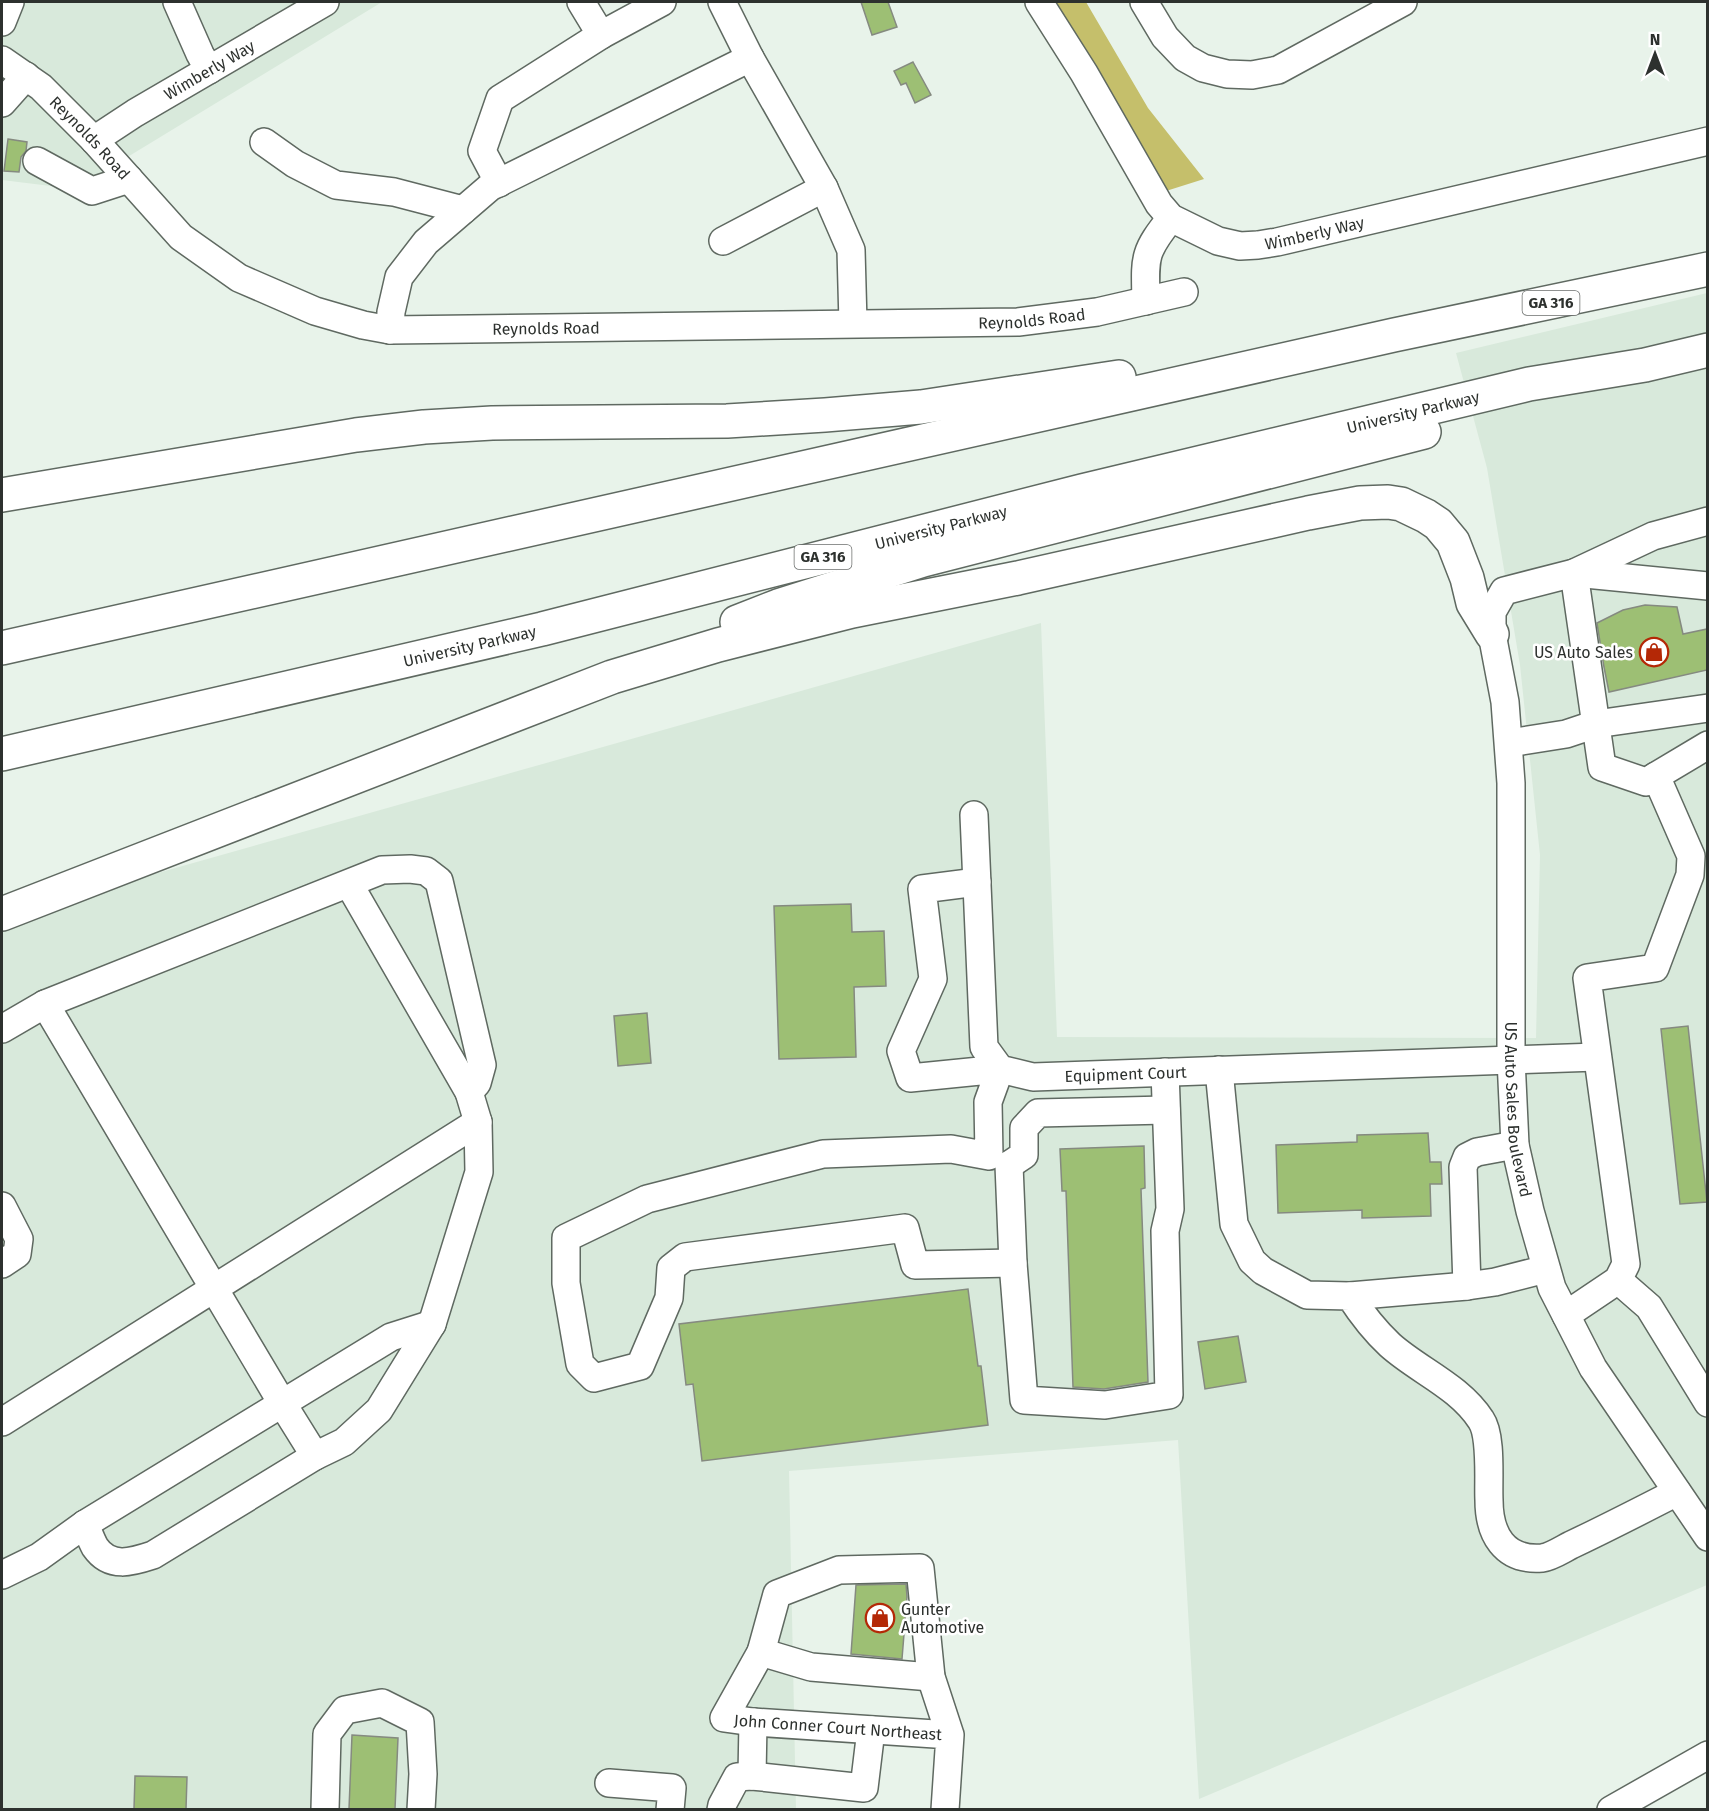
<svg xmlns="http://www.w3.org/2000/svg" width="1709" height="1811" font-family="'Fira Sans',sans-serif">
<style>
.built{fill:#d8e9db}
.forest{fill:#c5bf6b}
.building{fill:#9dbf74;stroke:#858a80;stroke-width:1.5}
.lines{fill:none;stroke-linecap:round;stroke-linejoin:round}
.minor-casing{stroke:#5f6961;stroke-width:30}
.highway-casing{stroke:#5f6961;stroke-width:36}
.minor{stroke:#fff;stroke-width:27}
.highway{stroke:#fff;stroke-width:33}
.labels{text-anchor:middle;stroke-width:5;stroke-linejoin:round;paint-order:stroke}
.shield{fill:#fff;stroke:#6c6f6d;stroke-width:1.5}
.shield-label{font-size:15px;font-weight:bold;fill:#2d312e}
.street-label{font-size:16px;fill:#2d312e;stroke:#fff}
.poi-label{font-size:16px;fill:#2d312e;stroke:#fff;text-anchor:end}
</style>
<rect width="100%" height="100%" fill="#e8f3ea"/>
<path class="built" d="M2,2H382L75,189L2,180Z
M1707,293V1585L1199,1799L1178,1440L789,1471L796,1809L2,1810V917L1041,623L1057,1037L1536,1038L1540,855L1520,665L1487,468L1456,353Z"/>
<path class="forest" d="M1054,2H1086L1148,108L1204,179L1166,191Z"/>
<path class="building" d="M861,2H888L897,27L872,35Z
M913,62L931,95L915,103L906,83L901,85L894,71Z
M8,139L27,142L26,151L21,157L19,172L4,171Z
M1645,605L1677,607L1683,634L1707,629V670L1609,692L1604,667L1597,623L1623,610Z
M851,904L852,932L884,931L886,986L854,987L856,1057L779,1059L774,906Z
M647,1013L651,1063L618,1066L614,1016Z
M1688,1026L1707,1202L1680,1204L1661,1029Z
M1428,1133L1430,1162H1441L1442,1184H1430L1431,1216L1362,1218V1210L1278,1213L1276,1145L1357,1142V1135Z
M1144,1146L1145,1188L1141,1189L1148,1382L1104,1389L1073,1387L1066,1191H1062L1060,1149Z
M968,1289L978,1366H981L988,1425L702,1461L693,1384L686,1385L679,1324Z
M1238,1336L1246,1382L1205,1389L1198,1342Z
M906,1584L907,1597L902,1659L851,1654L856,1585Z
M352,1735L398,1738L395,1809H349Z
M135,1776L187,1777L186,1809H134Z"/>
<g class="lines">
<g class="minor-casing">
<g id="minor">
<path d="M177,2L200,54L209,70"/>
<path d="M722,2L750,58L824,188L851,250L853,323"/>
<path id="s1" d="M1039,2L1084,73L1159,204L1171,218L1218,241L1240,246L1258,245L1277,242L1708,141"/>
<path d="M1144,2L1165,37L1185,58L1203,68L1227,74L1252,75L1278,70L1403,2"/>
<path d="M2,22L10,2"/>
<path d="M601,35L662,2"/>
<path id="s2" d="M2,60L41,87L94,140L181,237L239,278L315,311L363,325L390,330L1018,322L1097,312L1184,292"/>
<path d="M2,103L26,76"/>
<path id="s3" d="M94,140L135,113L325,2"/>
<path d="M264,142L295,164L336,185L394,192L463,210"/>
<path d="M37,161L92,191L129,179"/>
<path d="M499,183L482,151L500,99L601,35L581,2"/>
<path d="M723,241L824,188"/>
<path d="M1146,301C1145,257 1143,253 1171,218"/>
<path d="M390,330L391,312L399,277L426,242L490,187L750,58"/>
<path id="s4" d="M1708,521L1653,536L1574,573L1504,591L1492,612V634L1505,702L1511,783V1059L1515,1145L1530,1211L1552,1288L1593,1368L1708,1537"/>
<path d="M1574,573L1602,767L1646,782L1708,745"/>
<path d="M1575,573L1708,586"/>
<path d="M1509,743L1566,734L1596,724L1708,708"/>
<path id="s5" d="M974,815L984,1047L1000,1069L1033,1077L1597,1057"/>
<path d="M977,882L922,889L933,979L901,1051L910,1078L1000,1069L988,1102L989,1156L951,1149L823,1154L647,1199L566,1238V1283L580,1364L594,1378L640,1366L669,1298L671,1268L685,1257L905,1228L915,1265L1013,1263"/>
<path d="M45,1004L282,1403L315,1456L344,1442L379,1410L432,1324L479,1172L478,1122"/>
<path d="M2,1029L45,1004L382,870L410,869L426,871L439,881L482,1065L477,1083L469,1092"/>
<path d="M1219,1070L1234,1224L1252,1261L1263,1271L1307,1295L1350,1296C1361,1313 1375,1331 1390,1345C1419,1371 1459,1386 1481,1420C1492,1436 1488,1480 1489,1500C1489,1534 1504,1561 1542,1558C1551,1557 1563,1549 1571,1545C1607,1528 1642,1510 1677,1492"/>
<path d="M1009,1165L1013,1263L1024,1400L1105,1405L1169,1395L1165,1231L1170,1209L1165,1072"/>
<path d="M1009,1165L1024,1155V1128L1038,1113L1166,1110"/>
<path d="M2,1206L19,1239L17,1254L2,1264"/>
<path d="M1618,1280L1649,1307L1708,1403"/>
<path d="M1467,1286L1463,1167L1467,1157L1477,1152L1515,1145"/>
<path d="M1350,1296L1467,1286L1495,1282L1546,1269"/>
<path d="M1566,1315L1618,1280L1626,1264L1587,978L1655,968L1690,875L1691,856L1656,776"/>
<path d="M2,1422L478,1122L469,1092L349,884"/>
<path d="M85,1524C88,1531 91,1540 95,1547C110,1569 132,1562 153,1555L315,1456"/>
<path d="M2,1575L39,1557L85,1524L391,1337L432,1324"/>
<path d="M761,1652L811,1667L931,1677"/>
<path d="M752,1776L753,1722"/>
<path d="M609,1783L672,1788L670,1810"/>
<path d="M325,1810L327,1734L345,1710L382,1703L420,1722L423,1774L421,1810"/>
<path d="M721,1810L722,1805L737,1777L752,1776L864,1788L871,1730"/>
<path d="M945,1810L950,1735L753,1722L724,1718L761,1652L777,1594L839,1570L920,1568L931,1677L950,1735"/>
<path d="M1611,1810L1708,1755"/>
</g>
</g>
<g class="highway-casing">
<g id="highway">
<path d="M2,495L356,435L424,427L492,423L727,421L825,415L921,407L1119,377"/>
<path d="M737,622L778,606L923,560L1424,432"/>
<path d="M2,648L1394,335L1708,269"/>
<path id="s6" d="M2,754L542,629L1082,491L1529,384L1645,365L1708,350"/>
<path d="M2,914L612,677L718,645L852,611L1018,578L1308,513L1360,503L1388,502L1401,504L1426,516L1438,524L1453,542L1467,578L1473,603L1492,634"/>
</g>
</g>
<use href="#minor" class="minor"/>
<use href="#highway" class="highway"/>
</g>
<defs>
<g id="shop-ring" transform="scale(1.5)"><circle r="9.5" fill="#fff" stroke="#b42806" stroke-width="1.5"/><path d="M-5-2.5h2.3a2.7 3.5 0 0 1 5.4 0H5L5.5 6h-11ZM-1.5-2.5h3a1.5 2.3 0 0 0-3 0Z" fill="#b42806"/></g>
</defs>
<g fill-rule="evenodd">
<use href="#shop-ring" x="1654" y="652"/>
<use href="#shop-ring" x="880" y="1618"/>
</g>
<g class="labels">
<g class="shield">
<rect x="1522.5" y="291" width="57" height="24" rx="4.5"/>
<rect x="794.5" y="545" width="57" height="24" rx="4.5"/>
</g>
<g class="shield-label">
<text x="1551" y="308">GA 316</text>
<text x="823" y="562">GA 316</text>
</g>
<g class="street-label">
<text dy="6" stroke="none"><textPath href="#s3" startOffset="135">Wimberly Way</textPath></text>
<text dy="6" stroke="none"><textPath href="#s2" startOffset="118">Reynolds Road</textPath></text>
<text dy="6" stroke="none"><textPath href="#s1" startOffset="404">Wimberly Way</textPath></text>
<text dy="6" stroke="none"><textPath href="#s2" startOffset="1126">Reynolds Road</textPath></text>
<text dy="6" stroke="none"><textPath href="#s2" startOffset="640">Reynolds Road</textPath></text>
<text dy="6" stroke="none"><textPath href="#s6" startOffset="1452">University Parkway</textPath></text>
<text dy="6" stroke="none"><textPath href="#s6" startOffset="966">University Parkway</textPath></text>
<text dy="6" stroke="none"><textPath href="#s6" startOffset="480">University Parkway</textPath></text>
<text dy="6" stroke="none"><textPath href="#s5" startOffset="386">Equipment Court</textPath></text>
<text dy="6" stroke="none"><textPath href="#s4" startOffset="740">US Auto Sales Boulevard</textPath></text>
<text transform="translate(838 1727) rotate(4)" y="6">John Conner Court Northeast</text>
</g>
<g class="poi-label">
<text x="1633" y="658">US Auto Sales</text>
<text x="901" y="1615" text-anchor="start">Gunter<tspan x="901" dy="18">Automotive</tspan></text>
</g>
</g>
<rect width="1709" height="1811" fill="none" stroke="#2d312e" stroke-width="6"/>
<g transform="translate(1655 54)" stroke="#ffffff" stroke-width="4.5" paint-order="stroke">
<path d="M0-4.5L10 22L0 15L-10 22Z" fill="#2d312e"/>
<text y="-9" font-size="16" font-weight="bold" text-anchor="middle" fill="#2d312e">N</text>
</g>
</svg>
